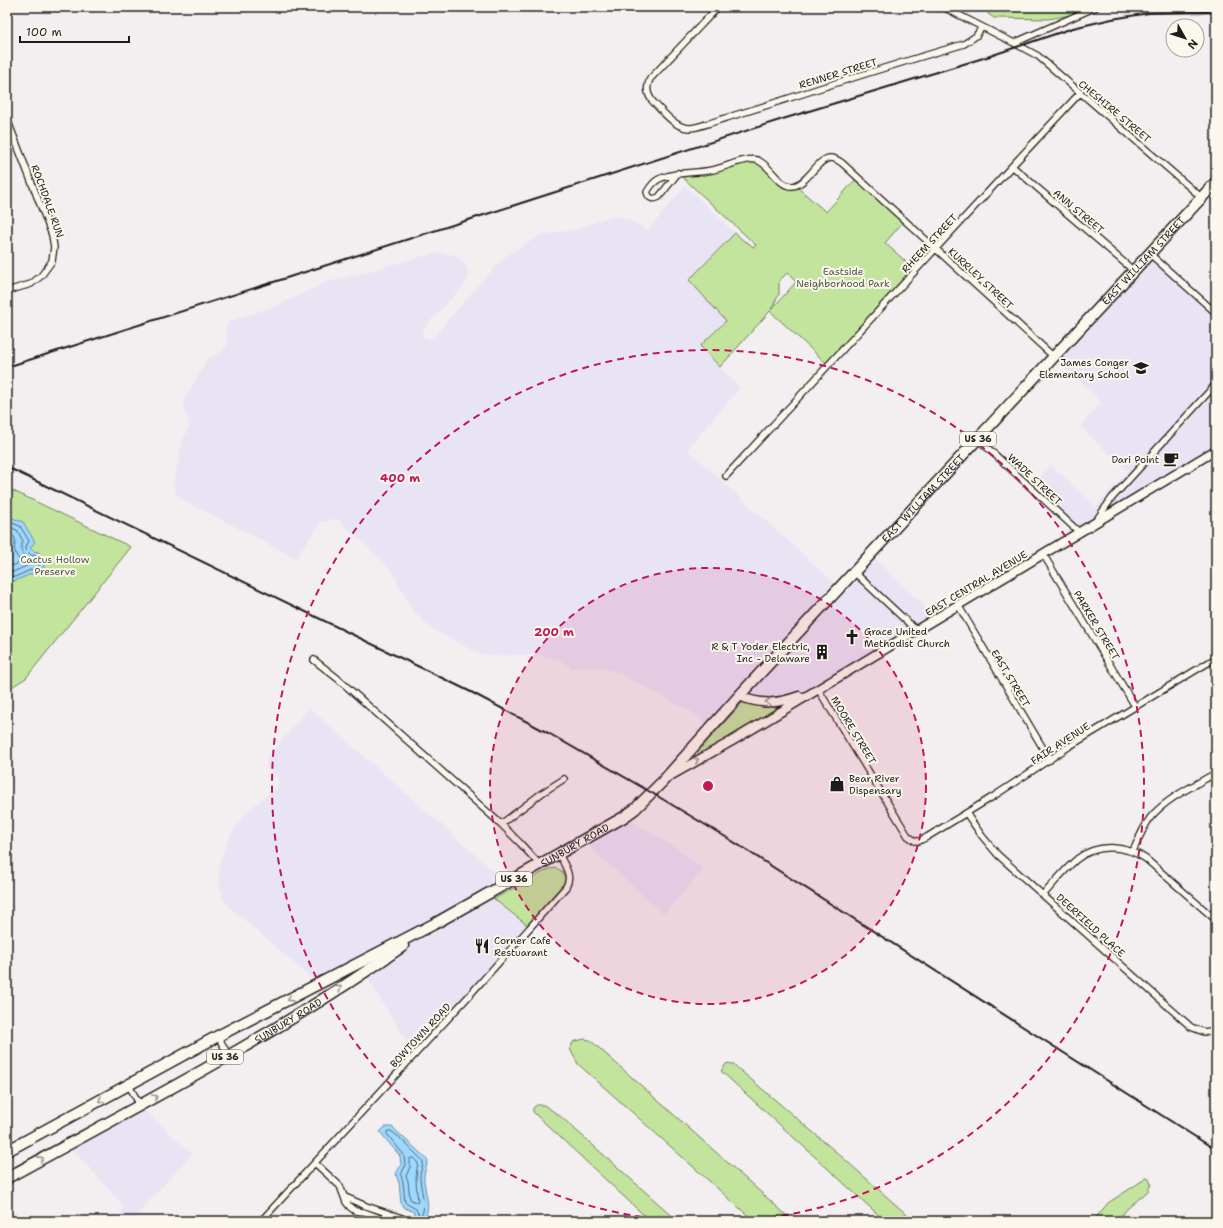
<svg xmlns="http://www.w3.org/2000/svg" width="1223" height="1228" font-family="'Shantell Sans',sans-serif">
<style>
.built{fill:#e9e4f4}
.green{fill:#c2e49d;stroke:#6f805c;fill-rule:evenodd}
.water{fill:#9ed8fe;stroke:#6a8da4}
.lines{fill:none;stroke-linecap:round;stroke-linejoin:round}
.shore{stroke:#506776;stroke-width:1}
.street-casing{stroke:#1c1c1c;stroke-width:8}
.secondary-casing{stroke:#1c1c1c;stroke-width:11}
.highway-casing{stroke:#1c1c1c;stroke-width:13}
.street{stroke:#fbf7ec;stroke-width:5.5}
.secondary{stroke:#fbf7ec;stroke-width:8}
.highway{stroke:#fbf7ec;stroke-width:10}
.rail{stroke:#1c1c1c;stroke-width:2}
.oneway{stroke:#97948e}
.ring{fill:none;stroke:#c2185b;stroke-width:2;stroke-dasharray:7 5}
.labels{text-anchor:middle;stroke-width:4;stroke-linejoin:round;paint-order:stroke}
.shield{fill:#fbf7ec;stroke:#5f5e5a;stroke-width:1}
.shield-label{font-size:9px;font-weight:bold;fill:#1c1c1c}
.street-label{font-size:10px;fill:#1c1c1c;stroke:#fbf7ec}
.park-label{font-size:10px;fill:#4e5843;stroke:#fbf7ec}
.poi-label{font-size:10px;fill:#1c1c1c;stroke:#fbf7ec;text-anchor:end}
.centre{fill:#c2185b;stroke:#fbf7ec;stroke-width:2}
.ring-label{font-size:12px;text-anchor:middle;font-weight:bold;fill:#c2185b;stroke:#fbf7ec;stroke-width:4;stroke-linejoin:round;paint-order:stroke}
</style>
<rect width="100%" height="100%" fill="#f3eef0"/>
<filter id="ink" filterUnits="userSpaceOnUse"><feTurbulence type="fractalNoise" baseFrequency=".025" numOctaves="2"/><feDisplacementMap in="SourceGraphic" scale="8" xChannelSelector="R" yChannelSelector="G"/><feConvolveMatrix kernelMatrix="1 2 1 2 8 2 1 2 1" color-interpolation-filters="sRGB"/></filter>
<g filter="url(#ink)">
<path class="built" d="M685,186L689,189L735,233L689,280L727,321L700,347L740,388L687,449L843,591L874,558L933,614L817,685L806,691L787,698L770,700L747,699L716,732L694,713L617,672L599,667L572,668L560,659L538,655H518L498,656L480,654L431,628L422,620L411,608L392,571L365,544L337,519L321,522L296,558L181,499L176,493L173,486L183,439L189,427L188,418L184,411V401L207,359L221,352L227,345L226,326L229,321L276,306L325,283L434,253L456,255L465,264L469,274L467,282L424,328L422,336L428,339L433,338L480,283L507,255L541,235L577,229L608,217H621L636,223L648,230Z
M1150,260L1216,319V443L1079,528L1032,485L1051,465L1096,507L1128,471L1080,426L1102,402L1057,361Z
M309,708L513,888L494,899L527,925L413,1052L366,976L333,997L225,903L219,885V863L232,832L249,809L276,789L279,782L277,776L267,768L266,760Z
M631,821L678,850L704,869L664,914L588,846Z
M143,1109L192,1154L139,1212L135,1221H126L122,1216V1204L71,1148Z"/>
<path class="green" d="M994,7H1086L1071,15L1048,19L994,18L988,14Z
M751,162L761,165L778,182L797,187L826,212L856,179L903,222L885,243L913,268L826,363L770,311L720,367L700,346L726,321L689,280L735,233L744,241L750,244L753,247L756,245L680,175ZM787,273L796,282L771,310L779,294V281Z
M7,488L131,547L26,678L7,690Z
M743,702C763,707 773,706 793,702L700,755L697,752Z
M556,868L562,871L565,878L564,883L527,925L494,899L549,869Z
M584,1039L590,1040L793,1221H754L578,1064L570,1049L573,1042Z
M729,1063L734,1065L842,1157L914,1221H885L721,1071L726,1064Z
M537,1105H544L560,1116L678,1221H650L533,1112V1108Z
M1148,1177L1151,1184L1148,1191L1127,1209L1116,1221H1093L1108,1203Z"/>
<path class="water" d="M7,516L23,522L35,542L30,548L33,551L39,552L44,562V568L15,581H7Z
M385,1127H392L428,1160C427,1165 425,1170 424,1175C423,1190 434,1210 422,1221L416,1220L414,1212L405,1208L401,1203L399,1183L396,1174L401,1165L400,1156L380,1132Z"/>
<g class="lines">
<path class="shore" d="M7,521L20,526L29,541L26,547V550L31,555L36,556L40,564L39,566L15,577H7
M7,526L17,530L23,541C18,553 24,555 32,562L31,564L13,572H7
M7,532C20,537 13,542 15,552C16,555 18,558 20,561C18,565 12,566 7,566
M388,1131H391L399,1137L423,1161C423,1166 421,1170 420,1174C419,1187 428,1206 421,1216L419,1215L416,1209L407,1204L405,1202L403,1182L401,1175L405,1166L404,1155L387,1134Z
M411,1158H413L418,1163C415,1177 416,1186 418,1201L417,1203L410,1199L408,1181L406,1176L410,1167V1159Z"/>
<g class="street-casing">
<path id="street" d="M718,7L650,79C645,89 648,97 655,104C664,113 676,128 689,128C697,128 706,124 713,122C732,116 752,110 771,104C835,83 899,63 964,44L976,36L982,27
M943,7L1014,43L1038,56L1201,197
M1014,43L1096,7
M7,119L52,235L54,247L52,261L41,276L31,284L7,291
M1012,166L1134,271
M678,173L659,197C653,200 649,199 647,192C650,187 653,182 659,179C676,171 694,174 712,170C725,168 744,157 757,160C770,164 779,188 793,186C808,184 818,157 831,158C835,158 839,161 842,163L1054,357
M1150,254L1216,313
M978,439L1079,532
M726,476L1012,166L1080,93
M1095,522L1112,498L1216,384
M1043,554L1135,706
M854,572L916,630
M958,605L1050,760
M314,660L337,678L501,824L520,843L540,865
M818,689L908,836L915,841H919L927,837L994,796L1070,746L1216,658
M966,813L982,836L998,855L1191,1027L1204,1032L1216,1030
M501,824L542,793L564,779
M1133,851C1138,840 1143,828 1150,818C1165,799 1195,785 1216,773
M1043,895C1054,883 1065,869 1077,859C1098,843 1125,845 1146,859L1216,920
M218,1036L228,1055
M128,1084L140,1105
M315,1163L340,1186L346,1202L350,1207L355,1211L364,1212L388,1221
M345,1197L366,1206L402,1218L404,1221
M261,1221L467,998L566,887C573,875 564,865 559,854"/>
</g>
<g class="secondary-casing">
<path id="secondary" d="M739,696C761,705 777,704 799,696
M670,776L732,741L1216,450"/>
</g>
<g class="highway-casing">
<g id="highway">
<path id="s1" d="M7,1151L218,1036L436,923L624,817L635,809L663,781L739,696L1216,182"/>
<path id="s2" d="M7,1178C141,1104 278,1034 403,946"/>
</g>
</g>
<use href="#street" class="street"/>
<use href="#secondary" class="secondary"/>
<use href="#highway" class="highway"/>
<path class="rail" d="M7,367L487,214L786,118L990,56L1073,28L1112,19L1149,13L1206,12L1216,13
M7,467L471,692L550,734L659,797L729,839L1216,1150"/>
</g>
<defs><path id="oneway-chevron" d="M-2-3.5L2.5 0L-2 3.5" fill="none" stroke-width="1.6" stroke-linecap="round" stroke-linejoin="round"/></defs>
<g class="oneway">
<use href="#oneway-chevron" transform="translate(768 702) rotate(-179)"/>
<use href="#oneway-chevron" transform="translate(696 760) rotate(-30)"/>
<use href="#oneway-chevron" transform="translate(339 988) rotate(-33)"/>
<use href="#oneway-chevron" transform="translate(290 999) rotate(153)"/>
<use href="#oneway-chevron" transform="translate(155 1097) rotate(-30)"/>
<use href="#oneway-chevron" transform="translate(101 1100) rotate(151)"/>
<use href="#oneway-chevron" transform="translate(41 1159) rotate(-29)"/>
</g>
</g>
<circle cx="708" cy="786" r="218" fill="#c2185b" fill-opacity=".12"/>
<g class="ring">
<circle cx="708" cy="786" r="218"/>
<path d="M678 1221A436 436 0 1 1 738 1221"/>
</g>
<defs>
<g id="school-bare" transform="scale(1.2)"><path d="M0-5L7-2L0 1L-7-2ZM-4 1L0 2.5L4 1V4Q0 6-4 4Z" fill="#1c1c1c" stroke="#fbf7ec" stroke-width="2.5" paint-order="stroke"/></g>
<g id="cafe-bare" transform="scale(1.2)"><path d="M-5.5-4.5H6V0H3Q3 3.5 0 3.5H-2.5Q-5.5 3.5-5.5 0ZM3-3.2v2h1.7v-2ZM-6 4.5H4V6H-6Z" fill="#1c1c1c" stroke="#fbf7ec" stroke-width="2.5" paint-order="stroke"/></g>
<g id="church-bare" transform="scale(1.2)"><path d="M-1.2-6h2.4v3.5h3.3v2.4h-3.3V6h-2.4V-.1h-3.3v-2.4h3.3Z" fill="#1c1c1c" stroke="#fbf7ec" stroke-width="2.5" paint-order="stroke"/></g>
<g id="building-bare" transform="scale(1.2)"><path d="M-4-6H4V6H1V3H-1V6H-4ZM-2.5-4.3h1.7v1.8h-1.7ZM.8-4.3h1.7v1.8H.8ZM-2.5-1h1.7V.8h-1.7ZM.8-1h1.7V.8H.8Z" fill="#1c1c1c" stroke="#fbf7ec" stroke-width="2.5" paint-order="stroke"/></g>
<g id="shop-bare" transform="scale(1.2)"><path d="M-5-2.5h2.3a2.7 3.5 0 0 1 5.4 0H5L5.5 6h-11ZM-1.5-2.5h3a1.5 2.3 0 0 0-3 0Z" fill="#1c1c1c" stroke="#fbf7ec" stroke-width="2.5" paint-order="stroke"/></g>
<g id="restaurant-bare" transform="scale(1.2)"><path d="M-5-6h1v4h1v-4h1v4h1v-4h1v5L-1.5 .5V6h-2V.5L-5-1ZM5-6V6H3V1.5H1.5Q1.5-4 5-6Z" fill="#1c1c1c" stroke="#fbf7ec" stroke-width="2.5" paint-order="stroke"/></g>
</defs>
<g fill-rule="evenodd">
<use href="#school-bare" x="1141" y="368"/>
<use href="#cafe-bare" x="1171" y="459"/>
<use href="#church-bare" x="852" y="637"/>
<use href="#building-bare" x="822" y="652"/>
<use href="#shop-bare" x="837" y="784"/>
<use href="#restaurant-bare" x="482" y="946"/>
</g>
<g class="labels">
<g class="shield">
<rect x="960" y="432" width="36" height="14" rx="3"/>
<rect x="496" y="872" width="36" height="14" rx="3"/>
<rect x="207" y="1050" width="36" height="14" rx="3"/>
</g>
<g class="shield-label">
<text x="978" y="442">US 36</text>
<text x="514" y="882">US 36</text>
<text x="225" y="1060">US 36</text>
</g>
<g class="street-label">
<text transform="translate(838 73) rotate(-17)" y="4">RENNER STREET</text>
<text transform="translate(1115 111) rotate(40)" y="4">CHESHIRE STREET</text>
<text transform="translate(48 201) rotate(70)" y="4">ROCHDALE RUN</text>
<text transform="translate(1079 211) rotate(40)" y="4">ANN STREET</text>
<text transform="translate(929 243) rotate(-47)" y="4">RHEEM STREET</text>
<text dy="4" stroke="none"><textPath href="#s1" startOffset="1463">EAST WILLIAM STREET</textPath></text>
<text transform="translate(981 278) rotate(43)" y="4">KURRLEY STREET</text>
<text transform="translate(1035 479) rotate(43)" y="4">WADE STREET</text>
<text dy="4" stroke="none"><textPath href="#s1" startOffset="1139">EAST WILLIAM STREET</textPath></text>
<text transform="translate(976 583) rotate(-31)" y="4">EAST CENTRAL AVENUE</text>
<text transform="translate(1097 625) rotate(59)" y="4">PARKER STREET</text>
<text transform="translate(1011 678) rotate(59)" y="4">EAST STREET</text>
<text transform="translate(854 730) rotate(59)" y="4">MOORE STREET</text>
<text transform="translate(1060 743) rotate(-33)" y="4">FAIR AVENUE</text>
<text dy="4" stroke="none"><textPath href="#s1" startOffset="645">SUNBURY ROAD</textPath></text>
<text transform="translate(1091 925) rotate(42)" y="4">DEERFIELD PLACE</text>
<text dy="4" stroke="none"><textPath href="#s2" startOffset="322">SUNBURY ROAD</textPath></text>
<text transform="translate(420 1035) rotate(-47)" y="4">BOWTOWN ROAD</text>
</g>
<g class="park-label">
<text x="843" y="275">Eastside<tspan x="843" dy="12">Neighborhood Park</tspan></text>
<text x="55" y="563">Cactus Hollow<tspan x="55" dy="12">Preserve</tspan></text>
</g>
<g class="poi-label">
<text x="1129" y="366">James Conger<tspan x="1129" dy="12">Elementary School</tspan></text>
<text x="1159" y="463">Dari Point</text>
<text x="864" y="635" text-anchor="start">Grace United<tspan x="864" dy="12">Methodist Church</tspan></text>
<text x="810" y="650">R &amp; T Yoder Electric,<tspan x="810" dy="12">Inc - Delaware</tspan></text>
<text x="849" y="782" text-anchor="start">Bear River<tspan x="849" dy="12">Dispensary</tspan></text>
<text x="494" y="944" text-anchor="start">Corner Cafe<tspan x="494" dy="12">Restuarant</tspan></text>
</g>
</g>
<circle cx="708" cy="786" r="6" class="centre"/>
<g class="ring-label">
<text x="400" y="482">400 m</text>
<text x="554" y="636">200 m</text>
</g>
<rect width="1223" height="1228" fill="none" stroke="#fbf7ec" stroke-width="24"/>
<rect x="12" y="12" width="1199" height="1204" fill="none" stroke="#1c1c1c" stroke-width="1.5" filter="url(#ink)"/>
<g transform="translate(1185 38) rotate(129)"><circle r="19" fill="#fbf7ec" stroke="#a29f99"/>
<path d="M0-3L7 15L0 10L-7 15Z" fill="#1c1c1c"/>
<text y="-6" font-size="11" font-weight="bold" text-anchor="middle" fill="#1c1c1c">N</text>
</g>
<path d="M20 36v6h109v-6" fill="none" stroke="#1c1c1c" stroke-width="2"/>
<text x="26" y="36" font-size="12" fill="#1c1c1c" stroke="#fbf7ec" stroke-width="3" paint-order="stroke">100 m</text>
</svg>
